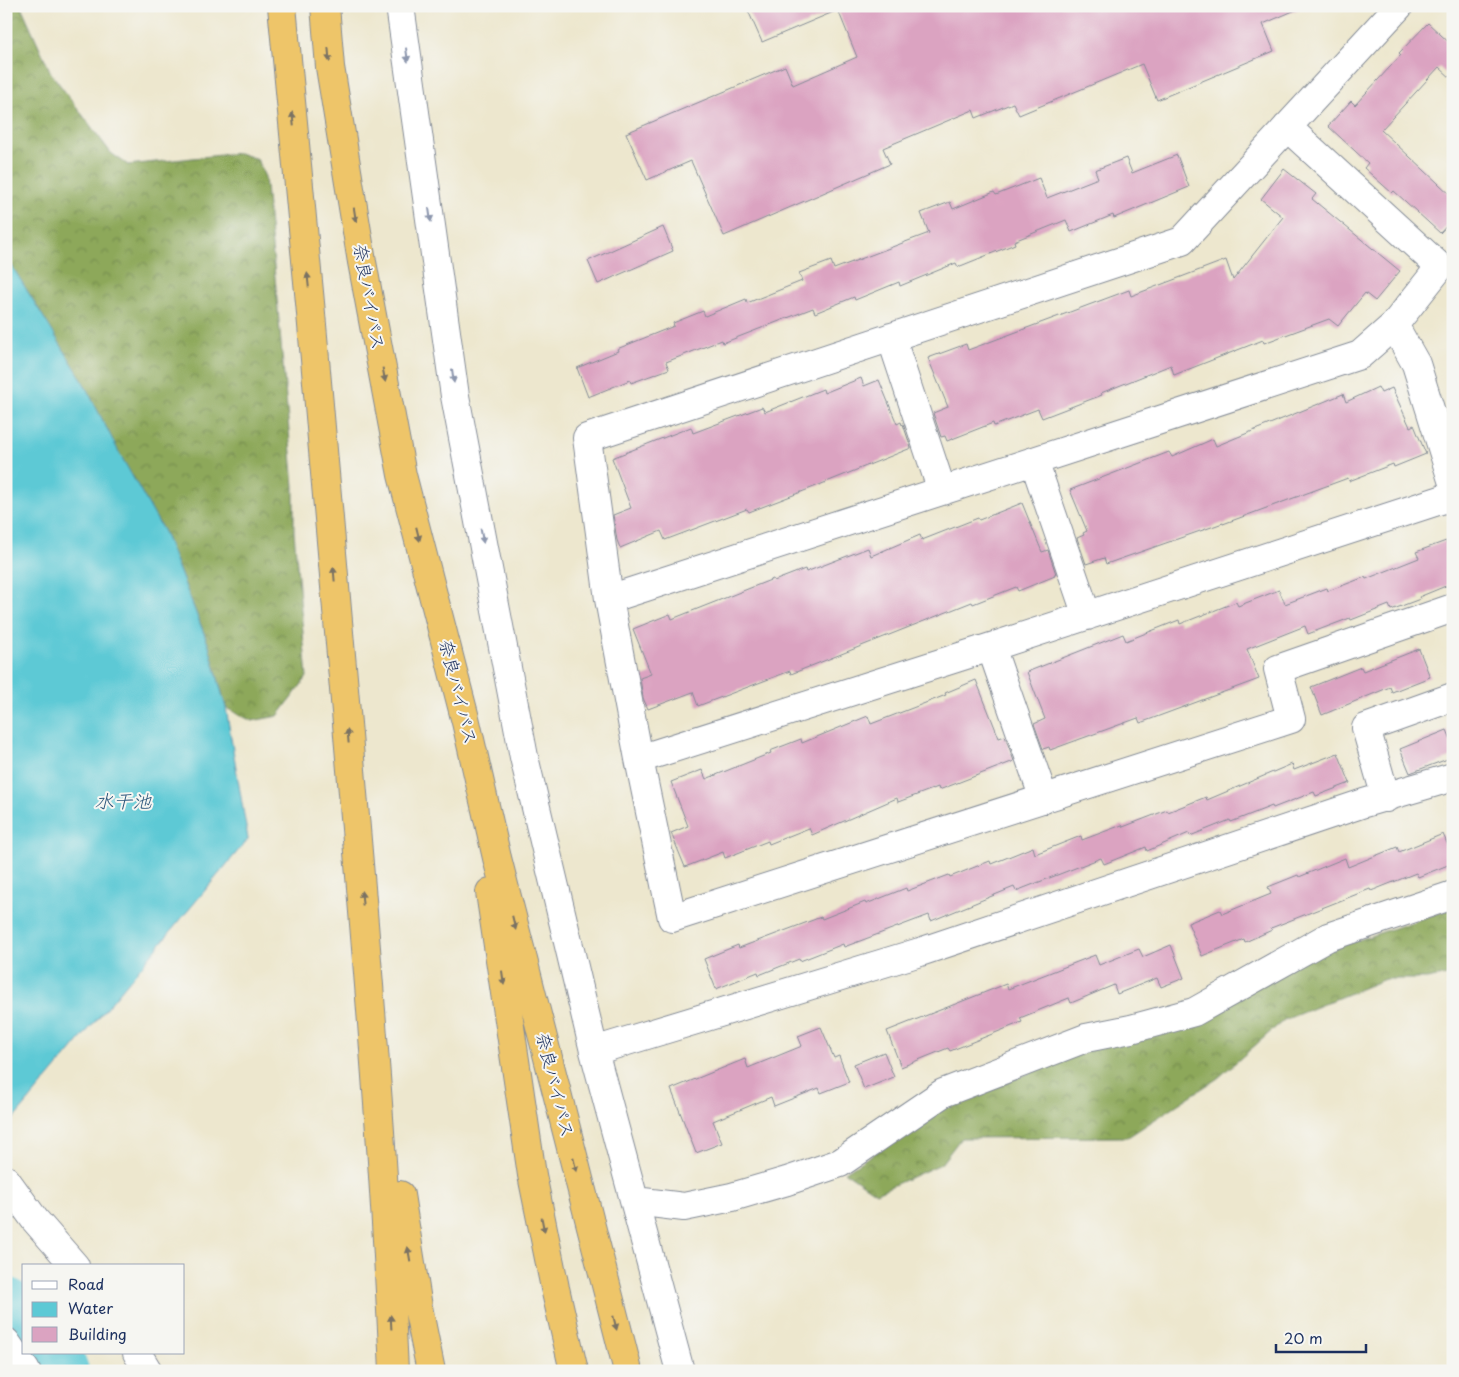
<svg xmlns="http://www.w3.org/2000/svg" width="1459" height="1377" font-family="'Playpen Sans','Klee One',sans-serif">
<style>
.forest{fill:url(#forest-crowns);stroke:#546c5c}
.water{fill:#5dc9d5;stroke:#3c7c9a}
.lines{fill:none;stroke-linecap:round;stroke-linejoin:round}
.river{stroke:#5dc9d5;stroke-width:54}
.building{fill:#dba3c1}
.minor-casing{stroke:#848b96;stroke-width:30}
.highway-casing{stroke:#848b96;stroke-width:30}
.minor{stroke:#fff;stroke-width:28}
.highway{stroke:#eec569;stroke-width:28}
.oneway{fill:#7a7263}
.oneway2{fill:#8d97ae}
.labels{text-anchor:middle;stroke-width:4;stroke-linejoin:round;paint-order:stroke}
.street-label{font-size:18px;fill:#1b2f5e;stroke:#f6f6f2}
.water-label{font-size:19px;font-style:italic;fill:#2c567c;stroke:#f6f6f2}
</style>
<defs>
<pattern id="forest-crowns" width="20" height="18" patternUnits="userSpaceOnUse" patternTransform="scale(1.25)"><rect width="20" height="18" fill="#8da85a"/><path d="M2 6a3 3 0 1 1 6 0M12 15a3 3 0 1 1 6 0" fill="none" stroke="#72894e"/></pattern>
</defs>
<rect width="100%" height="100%" fill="#f6f6f2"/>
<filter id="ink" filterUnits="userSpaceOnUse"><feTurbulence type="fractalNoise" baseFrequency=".02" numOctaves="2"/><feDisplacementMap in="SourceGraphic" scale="10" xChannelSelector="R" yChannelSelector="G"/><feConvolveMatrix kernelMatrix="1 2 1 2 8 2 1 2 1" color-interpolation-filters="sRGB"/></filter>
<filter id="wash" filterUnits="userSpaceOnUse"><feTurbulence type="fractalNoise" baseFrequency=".0096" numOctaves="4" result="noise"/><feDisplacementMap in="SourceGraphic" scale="20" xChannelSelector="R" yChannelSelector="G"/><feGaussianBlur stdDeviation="1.12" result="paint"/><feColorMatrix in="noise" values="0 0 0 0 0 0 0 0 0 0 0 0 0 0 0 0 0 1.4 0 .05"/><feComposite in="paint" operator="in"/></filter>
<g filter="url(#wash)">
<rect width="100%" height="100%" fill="#ede7ce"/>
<path class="forest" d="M6,6H21L51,73L111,153L128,165L239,153L257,159L265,177L274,266L294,486V532L307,677L278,716L252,721L226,708L209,646L164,532L12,266L6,263Z
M1453,908V974L1427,979H1385L1284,1020L1218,1078L1128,1137L961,1138L941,1164L876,1193L845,1172L946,1107L1332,949Z"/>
<path class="water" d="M6,263L12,266L80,376L121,456L164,532L209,646L226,708L248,839L6,1128Z"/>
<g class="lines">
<path class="river" d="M6,1304L24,1324
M49,1353L62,1371"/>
</g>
<g id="blocks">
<path class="building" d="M746,6H1305L1263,24L1274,51L1157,100L1142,64L1019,115L1013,103L976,118L973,110L883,148L890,164L724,236L691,161L647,180L626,133L785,66L793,85L857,57L838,10L762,42Z
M1428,23L1453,46V80L1439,67L1381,130L1453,197V219L1440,233L1394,191L1392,193L1364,168L1368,163L1328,126L1351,101L1355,105L1401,55L1399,53Z
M1177,155L1189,187L1114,218L1113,215L1071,232L1066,220L1014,241L1015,244L958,267L956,263L900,286L899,282L855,300L854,297L815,313L813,308L723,343L722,340L666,362L669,369L631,383L630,380L588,397L577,368L618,351L617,349L674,326L673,323L703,311L705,316L746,299L747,303L802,281L799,273L831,261L834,269L929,233L921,213L950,202L953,209L994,192L996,195L1039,178L1047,198L1098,178L1095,170L1126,158L1132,173Z
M1284,169L1316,194L1312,199L1400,271L1375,301L1365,293L1338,326L1329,319L1264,343L1263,340L1174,375L1171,365L1101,393L1102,395L1042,418L1038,409L994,426L993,423L947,441L945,436L941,437L933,413L948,407L928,358L966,344L968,350L1129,290L1131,296L1226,260L1233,280L1283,217L1261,199Z
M663,227L673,251L598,284L588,261Z
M861,378L864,386L879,380L897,424L901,422L902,425L903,424L911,448L809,489L749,512L747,509L665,540L661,531L620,548L617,540L613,515L631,508L612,458L691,427L693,433L762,407L765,412L823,389L824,393Z
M1378,387L1381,393L1392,388L1410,427L1414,425L1426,454L1394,467L1393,464L1349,481L1348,478L1223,524V523L1106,564L1104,558L1086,564L1077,538L1084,535L1083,533L1087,531L1070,490L1169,452L1172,457L1213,439L1216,446L1343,394L1346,402Z
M1022,503L1042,552L1048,550L1056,574H1054L1055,576L1018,591L1016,587L973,604L972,602L791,674L790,671L698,706L693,692L648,709L643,698L640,678L651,674L633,629L670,614L672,619L773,579L774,581L805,569L806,572L868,548L871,556L920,535L922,540L978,518L979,520Z
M1446,541L1453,559V583L1419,597L1420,599L1391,610L1389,605L1351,620L1350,618L1308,634L1305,626L1247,649L1259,679L1140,723L1138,718L1050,750L1049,747L1043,749L1034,724L1045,719L1027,672L1123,634L1126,641L1179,620L1180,624L1236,602L1238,606L1279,590L1285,604L1327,588L1328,591L1365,577L1366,579L1419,558L1416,552Z
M1419,649L1430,677L1392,692L1390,687L1322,715L1311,687L1361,667L1363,671Z
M976,680L999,738L1005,736L1014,761L939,790L938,787L898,802L897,798L812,835L809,828L769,844L768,841L725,858L723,852L685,867L671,833L688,826L671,782L702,770L706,779L771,753L770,751L801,739L802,743L868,716L871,724L946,695L945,693Z
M1447,730L1453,744V757L1410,773L1400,749Z
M1338,753L1350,783L1316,796L1314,792L1273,808L1272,806L1231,822L1230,820L1190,836L1189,833L1147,851L1146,847L1104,864L1101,858L1016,891L1014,887L931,921L929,915L844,947L843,944L800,961L799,959L759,975L758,972L716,989L704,959L738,945L739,948L821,917L822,919L865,902L866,904L906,888L907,891L949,875L950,877L990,861L991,864L1033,847L1035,854L1081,836L1082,840L1122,825L1123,827L1167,810L1168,812L1206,797L1207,800L1292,764L1294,770Z
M1443,834L1453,857V863L1418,877L1416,873L1371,891L1370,889L1271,928L1272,930L1245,942L1244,939L1202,956L1188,923L1220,910L1222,914L1271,894L1268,887L1298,875L1299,877L1345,858L1348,867L1397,847L1399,852Z
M1171,945L1184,978L1161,987L1157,978L1117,994L1114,985L1071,1003L1069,998L1020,1018L1022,1022L950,1051L948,1048L901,1067L887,1031L1006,984L1008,989L1095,955L1099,965L1139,949L1143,957Z
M821,1027L834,1058L839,1056L849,1082L821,1093L819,1088L774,1106L771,1097L713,1121L722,1143L696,1153L671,1089L745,1059L748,1068L802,1046L798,1036Z
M884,1052L894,1077L864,1089L854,1064Z"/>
</g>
</g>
<g filter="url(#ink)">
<use href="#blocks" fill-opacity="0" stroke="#848b96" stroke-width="1"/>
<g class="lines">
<g class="minor-casing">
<path id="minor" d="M400,6L455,396L524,757L594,1051L680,1371
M1399,6L1182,241L587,438L609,599L639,759L672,918L1291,719L1278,669L1453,608
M1287,127L1440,267L1394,325L1416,364L1453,483
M891,337L942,491
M1034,461L1087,616
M609,599L1360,355L1394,325
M991,647L1044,799
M639,759L991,647L1453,496
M1386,798L1366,728L1453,697
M594,1051L920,952L1364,803L1453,777
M6,1180L35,1220L75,1266
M635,1201L684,1207L732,1197L787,1181L840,1163L943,1093L1086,1038L1131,1029L1194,1012L1328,937L1453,895
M6,1342L26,1371
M137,1353L148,1371"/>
</g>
<g class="highway-casing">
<path id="highway" d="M282,6C305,241 326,477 346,712C365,931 384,1151 394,1371
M325,6L330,67L362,262L402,475L466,722L497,858L628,1371
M490,892L532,1175L555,1288L574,1371
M400,1195L418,1307L431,1371"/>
</g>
<use href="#minor" class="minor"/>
<use href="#highway" class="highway"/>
</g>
<defs><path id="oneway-solid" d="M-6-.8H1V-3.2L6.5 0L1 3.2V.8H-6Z" transform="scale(1.25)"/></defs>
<g class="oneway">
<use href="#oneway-solid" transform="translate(329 55) rotate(85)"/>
<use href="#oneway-solid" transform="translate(293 119) rotate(-96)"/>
<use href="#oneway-solid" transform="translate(355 215) rotate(81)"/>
<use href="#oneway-solid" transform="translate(308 280) rotate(-96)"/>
<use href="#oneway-solid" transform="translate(384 375) rotate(79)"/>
<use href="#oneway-solid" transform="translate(418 534) rotate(76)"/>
<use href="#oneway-solid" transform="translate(334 574) rotate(-95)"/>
<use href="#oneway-solid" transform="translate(348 736) rotate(-95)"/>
<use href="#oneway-solid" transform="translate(362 898) rotate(-95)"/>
<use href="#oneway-solid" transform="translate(514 923) rotate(76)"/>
<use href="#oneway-solid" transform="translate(503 978) rotate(82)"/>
<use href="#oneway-solid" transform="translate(575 1165) rotate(76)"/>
<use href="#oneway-solid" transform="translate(543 1225) rotate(79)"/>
<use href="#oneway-solid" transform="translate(409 1254) rotate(-100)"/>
<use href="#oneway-solid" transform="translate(391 1322) rotate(-93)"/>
<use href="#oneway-solid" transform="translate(615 1323) rotate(76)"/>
</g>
<g class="oneway2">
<use href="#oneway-solid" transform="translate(407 55) rotate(82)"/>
<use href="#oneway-solid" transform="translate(430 215) rotate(82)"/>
<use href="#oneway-solid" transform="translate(453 376) rotate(82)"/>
<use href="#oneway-solid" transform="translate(482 536) rotate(79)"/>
</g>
</g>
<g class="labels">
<g class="street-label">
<text transform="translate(369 297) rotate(80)" y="6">奈良バイパス</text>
<text transform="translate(458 692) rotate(76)" y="6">奈良バイパス</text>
<text transform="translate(555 1085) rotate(76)" y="6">奈良バイパス</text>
</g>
<g class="water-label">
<text x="123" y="808">水干池</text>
</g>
</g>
<rect width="1459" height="1377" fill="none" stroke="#f6f6f2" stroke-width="25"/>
<rect x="22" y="1264" width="162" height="90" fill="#f6f6f2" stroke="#9ea6b7"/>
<rect x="32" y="1281" width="25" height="8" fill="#ffffff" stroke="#9ea6b7"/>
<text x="68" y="1290" font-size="15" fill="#1b2f5e">Road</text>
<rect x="32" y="1302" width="25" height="15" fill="#5dc9d5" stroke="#9ea6b7"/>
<text x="68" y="1314" font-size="15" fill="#1b2f5e">Water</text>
<rect x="32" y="1327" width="25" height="15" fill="#dba3c1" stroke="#9ea6b7"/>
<text x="68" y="1340" font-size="15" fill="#1b2f5e">Building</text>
<path d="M1276 1344v8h90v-8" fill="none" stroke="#1b2f5e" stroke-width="2.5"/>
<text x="1284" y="1344" font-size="15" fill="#1b2f5e" stroke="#f6f6f2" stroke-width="4" paint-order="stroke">20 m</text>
</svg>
